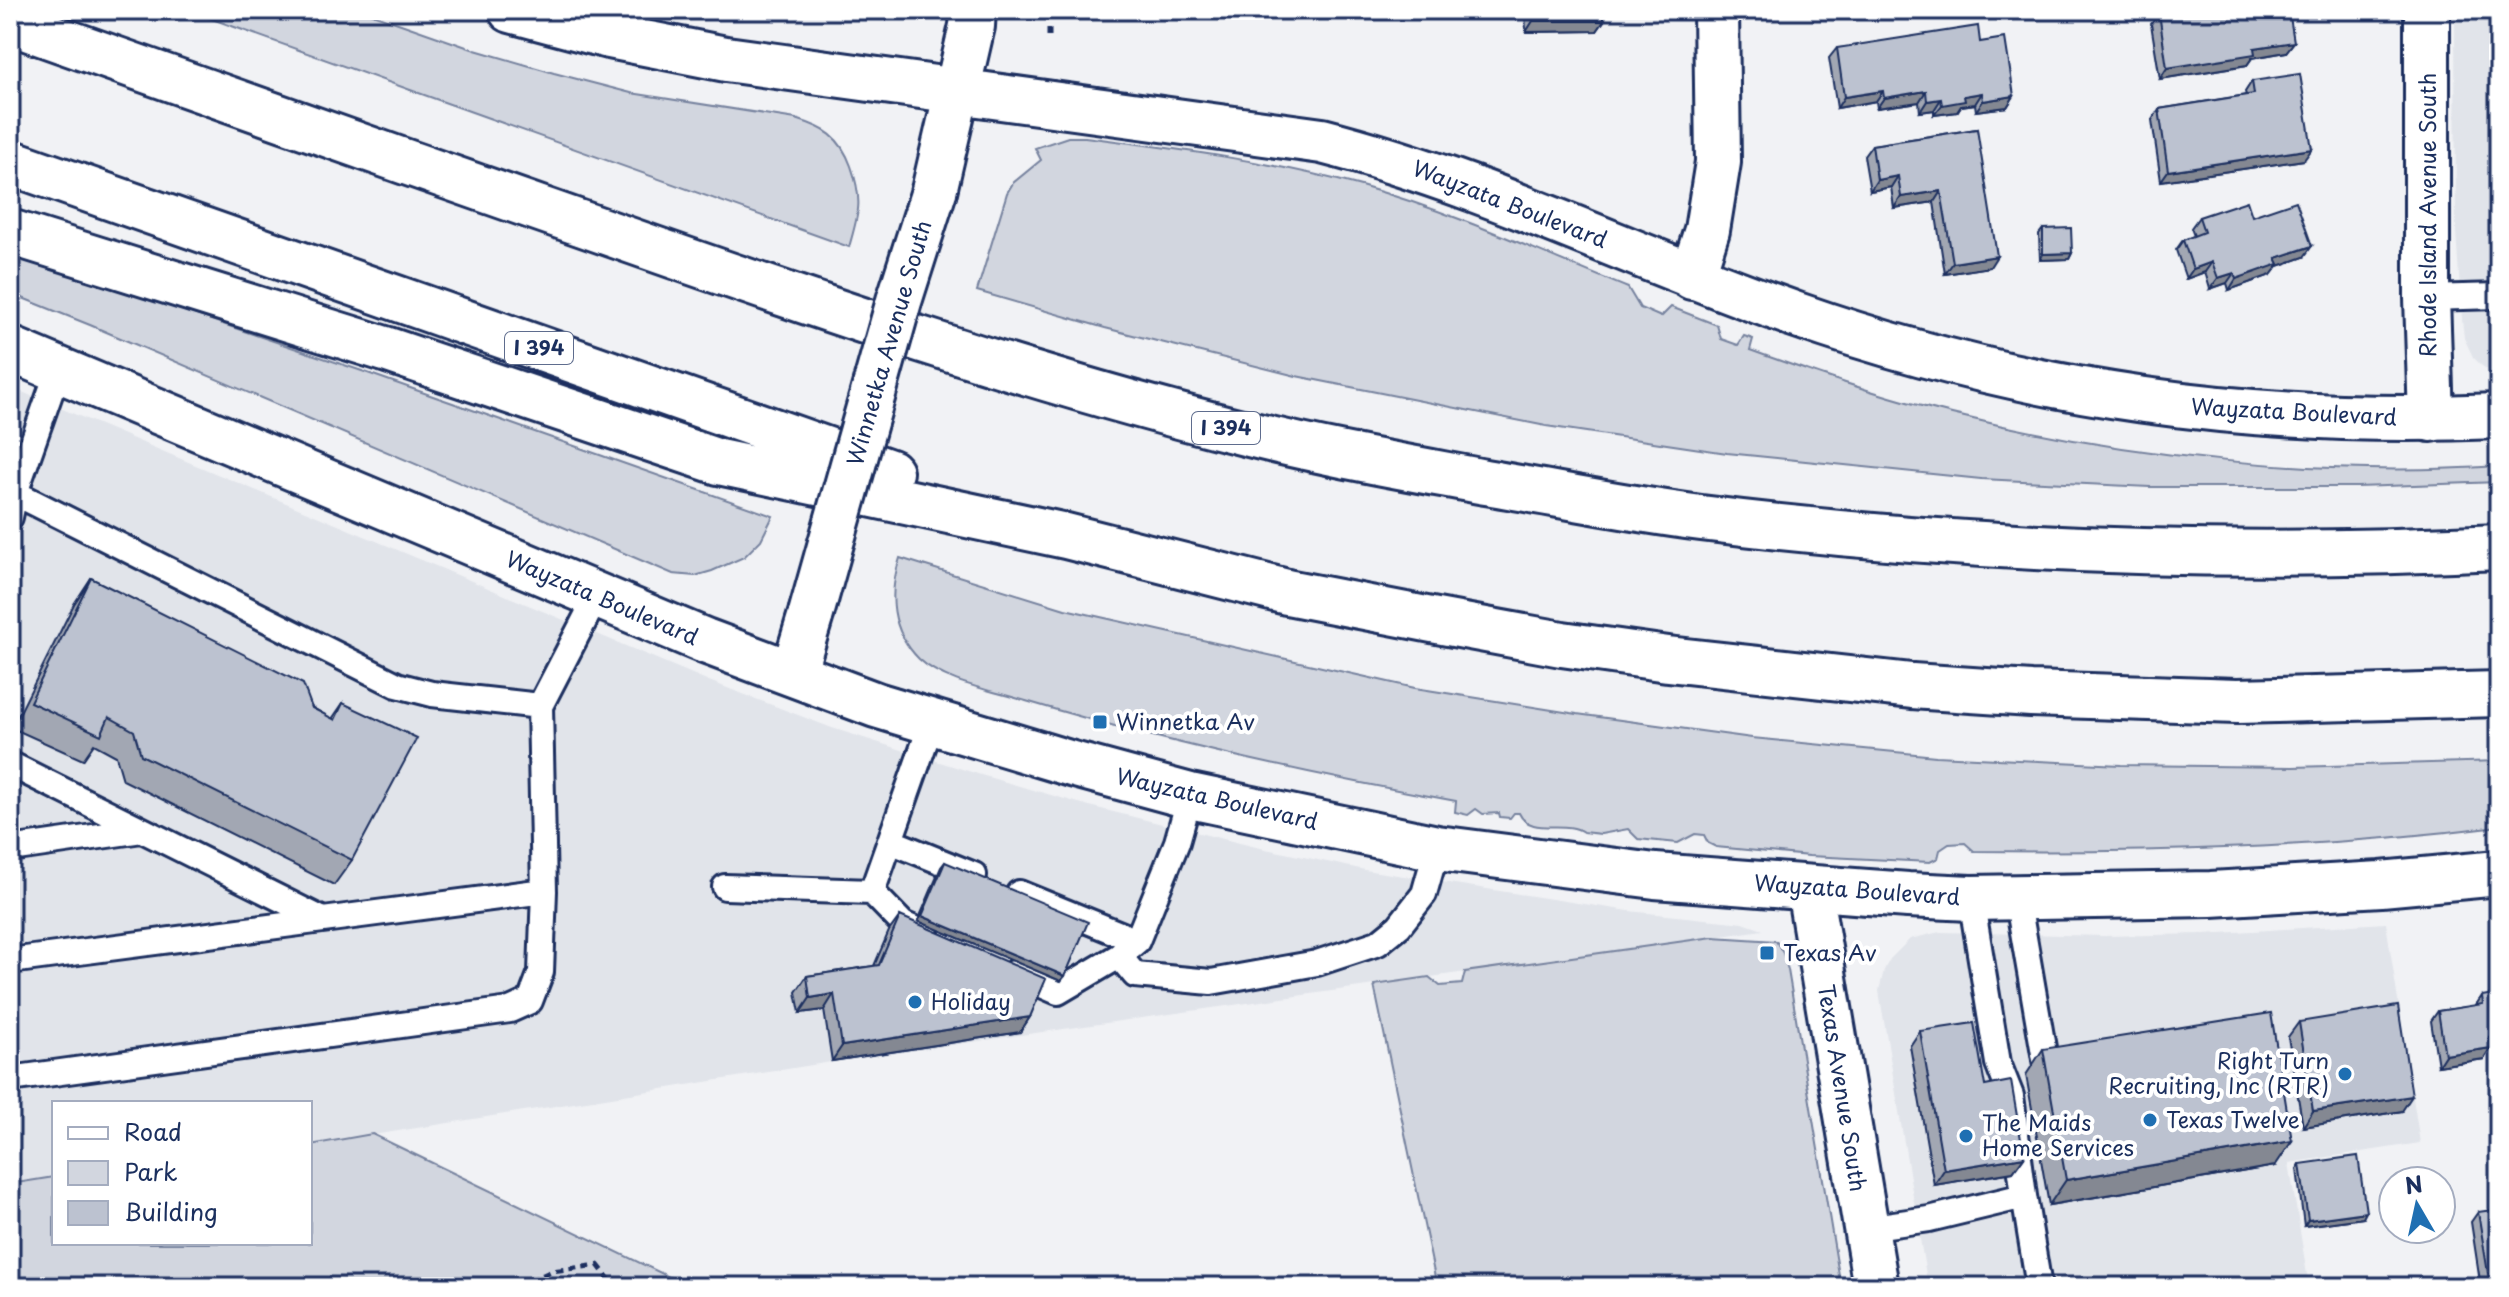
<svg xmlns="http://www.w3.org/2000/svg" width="2509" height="1297" font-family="'Playpen Sans',sans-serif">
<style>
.built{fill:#e1e4ea}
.green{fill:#d2d6df;stroke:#76829e;stroke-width:2}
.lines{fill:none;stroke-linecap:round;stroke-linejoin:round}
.service-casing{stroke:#1b2f5e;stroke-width:30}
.minor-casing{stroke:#1b2f5e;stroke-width:50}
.tertiary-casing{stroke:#1b2f5e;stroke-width:50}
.motorway-casing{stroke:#1b2f5e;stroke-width:50}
.path{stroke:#1b2f5e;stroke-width:5;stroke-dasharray:8 6;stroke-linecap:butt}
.service{stroke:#fff;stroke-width:24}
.minor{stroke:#fff;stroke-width:44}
.tertiary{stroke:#fff;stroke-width:44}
.motorway{stroke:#fff;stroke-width:44}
.tertiary-bridge-casing{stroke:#1b2f5e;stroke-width:50;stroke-linecap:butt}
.tertiary-bridge{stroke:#fff;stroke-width:44}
.wall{fill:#a2a7b3;stroke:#1b2f5e;stroke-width:2}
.shaded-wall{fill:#848892;stroke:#1b2f5e;stroke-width:2}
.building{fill:#bcc2d0;stroke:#1b2f5e;stroke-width:2}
.poi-dot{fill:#1f6fb2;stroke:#fff;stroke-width:3}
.labels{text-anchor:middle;stroke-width:8;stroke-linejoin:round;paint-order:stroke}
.shield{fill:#fff;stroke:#5f6d8e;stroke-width:2}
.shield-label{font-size:20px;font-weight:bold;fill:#1b2f5e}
.street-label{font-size:22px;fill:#1b2f5e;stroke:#fff}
.poi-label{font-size:22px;fill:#1b2f5e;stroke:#fff;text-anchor:start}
</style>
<rect width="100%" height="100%" fill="#f1f2f5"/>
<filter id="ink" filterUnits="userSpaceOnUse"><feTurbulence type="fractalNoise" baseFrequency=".0125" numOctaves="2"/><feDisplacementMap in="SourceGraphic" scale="16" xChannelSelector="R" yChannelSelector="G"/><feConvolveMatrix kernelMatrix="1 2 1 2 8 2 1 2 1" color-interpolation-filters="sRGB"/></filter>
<g filter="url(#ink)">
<path class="built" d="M2455,10H2499V377L2482,366L2473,357L2464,338L2462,319L2456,232Z
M10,387L709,681L832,728L981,775L1093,807L1256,847L1365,870L1629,911L1743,923L1763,930L831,1062L310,1145V1103H54V1177L10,1184Z
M2386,923L2420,1143L2289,1163L2309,1287H1928L1879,991L1884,970L1890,959L1910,939L1940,932L2104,936L2203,934Z"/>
<path class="green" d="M187,10H361L475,50L554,73L631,93L796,119C825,128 840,136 851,166C863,200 859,213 849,247Z
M1068,137H1085C1178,149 1270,161 1361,186C1453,212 1540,252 1628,288L1640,308L1661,317L1671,307L1717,325L1721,339L1738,345L1744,336L1753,339L1750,350C1816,374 1883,397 1952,414C2123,457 2323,478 2499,466V482L2357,487H2150L1981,479L1727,453L1546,426L1296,376L1105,328L977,291L1007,193L1013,183L1041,160L1035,148Z
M10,252L362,371L773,516L761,540L744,557L712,571L695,576L673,574L90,325L10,293Z
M900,558L1065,609L1415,688L1577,714L1752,738L1936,756L2121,765L2293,767L2499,761V826C2324,848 2150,853 1974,851L1965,843L1949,844L1940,850L1938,858L1930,862L1809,856L1716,847L1708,843L1704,835L1695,834L1678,843L1638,839L1628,829L1601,834L1583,832C1566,819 1530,837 1519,813H1514L1510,818L1500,817L1499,813L1483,814L1476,809L1468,815L1455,812L1456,801C1311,775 1167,743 1026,701C994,691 943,682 919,659C891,631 888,594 900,558Z
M1713,937L1776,941L1783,953L1788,970L1841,1287H1437L1374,985L1429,977L1440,986L1462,984L1465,972Z
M372,1134L690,1287H10V1184L54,1177V1243H310V1145Z"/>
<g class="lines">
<g class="service-casing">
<path id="service" d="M2427,298L2499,296
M15,493L397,685L432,694L540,706
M10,517L15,493L59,368
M10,764L323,920L544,891
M1190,796L1177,842L1137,941L1119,956L1135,975L1211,982L1317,963L1378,943L1399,926L1424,894L1437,848
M890,841L974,875
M10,849L142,830
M725,887L872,892L932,722
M872,892L903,924L926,934
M1019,893L1137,941
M2017,897L2047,1071
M10,961L323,920
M1014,973L1058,992L1119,956
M10,1079L510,1010L530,1001L541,972L544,891L540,706L597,596
M2024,1196L2039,1287
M1866,1228L1929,1219L2024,1196L2011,1096L1998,1063L1971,898"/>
</g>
<g class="minor-casing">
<path id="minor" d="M511,10L609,36L726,59L957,91
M2427,10V298L2431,419
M1692,277L1707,230L1718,162L1716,10"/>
</g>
<g class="tertiary-casing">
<path id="tertiary" d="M957,91L1322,141C1486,183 1634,258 1794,314C2025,395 2254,427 2499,416
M934,191L972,26L973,10
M10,349L705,641L876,705L1072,764L1190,796L1437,848L1655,876L1908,895L1971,898L2211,894L2381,884L2499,873
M793,674L811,614
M1809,889L1876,1287"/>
</g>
<g class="motorway-casing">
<path id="motorway" d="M10,22C208,92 407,163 606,232C816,306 1028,379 1245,433C1324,453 1405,467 1485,482C1557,494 1629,509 1701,518C1966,551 2233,560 2499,547
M10,162L890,472
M10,232L385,349L719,462L1066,536L1287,592L1437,621L1562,644L1668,659L1912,686L2031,694L2237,701L2499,694"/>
</g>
<path class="path" d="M1049,36V28
M517,1287L552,1271L598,1265L615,1287"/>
<use href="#service" class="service"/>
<use href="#minor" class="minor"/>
<use href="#tertiary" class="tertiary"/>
<use href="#motorway" class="motorway"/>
<g class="tertiary-bridge-casing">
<path id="tertiary-bridge" d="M811,614L899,301L934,191"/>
</g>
<use href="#tertiary-bridge" class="tertiary-bridge"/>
</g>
<path class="wall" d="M1525,10H1604V21L1597,31L1526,32Z
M2159,13L2294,42L2286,52L2252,58L2247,65L2160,79L2151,24Z
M1980,42L2014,96L2007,107L1976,111L1975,104L1961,106L1957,112L1934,115V110L1920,112L1919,102L1877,108L1876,101L1837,108L1829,58L1837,48Z
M2252,81L2304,160L2161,181L2152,120L2159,109L2246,95L2245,92Z
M1977,129L1990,267L1945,274L1934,202L1894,208L1891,187L1870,191L1864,156L1872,145Z
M2252,216L2304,257L2278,266L2271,275L2229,290L2227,283L2210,289L2205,272L2186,279L2176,250L2183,240L2194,236L2191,228L2199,217Z
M2043,229L2072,253L2069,259L2040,260L2039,234Z
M91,578L332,719L343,703L352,860L334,885L123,780L116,756L94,744L83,760L12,728L74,604Z
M945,862L1061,981L918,921L941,867Z
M900,916L1030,1017L1020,1032L832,1061L824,1010L800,1013L796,992L807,976L874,966L889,931Z
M2482,996L2499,1045L2491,1046V1048L2484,1059L2438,1066L2431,1021L2438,1011L2475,1006Z
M2299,1022L2402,1111L2303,1127L2288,1037Z
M1920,1031L1985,1086L2024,1157L2013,1172L1934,1185L1910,1046Z
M2043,1049L2275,1166L2049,1205L2026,1075Z
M2300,1164L2363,1218L2304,1226L2297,1169Z
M2478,1212L2499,1287H2462L2465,1283L2480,1281L2471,1222Z"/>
<path class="shaded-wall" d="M1533,21H1604L1597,31L1526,32Z
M2294,42L2286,52L2252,58L2247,65L2160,79L2167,68L2254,48Z
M1883,91L1876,101L1837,108L1844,97Z
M1926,91L1919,102L1877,108L1884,98Z
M1982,93L1975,104L1961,106L1957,112L1934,115L1942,105L1964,96Z
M2014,96L2007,107L1976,111L1983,101Z
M1941,99L1934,110L1920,112L1927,101Z
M2312,149L2304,160L2161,181L2168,171Z
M1898,176L1891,187L1870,191L1877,180Z
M1941,191L1934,202L1894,208L1901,197Z
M2312,246L2304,257L2278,266L2271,275L2229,290L2236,279L2276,258Z
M2072,253L2069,259L2040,260L2043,254Z
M1997,256L1990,267L1945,274L1953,263Z
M2212,262L2205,272L2186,279L2193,269Z
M2234,273L2227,283L2210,289L2218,278Z
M922,916L1065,976L1061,981L918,921Z
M834,994L824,1010L800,1013L810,998Z
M1030,1017L1020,1032L832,1061L842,1046Z
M2499,1036V1045L2482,1048L2490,1037Z
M2491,1048L2484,1059L2438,1066L2445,1055Z
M2412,1096L2402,1111L2303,1127L2313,1111Z
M2292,1141L2275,1166L2049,1205L2066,1180Z
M2024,1157L2013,1172L1934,1185L1944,1170Z
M2366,1212L2363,1218L2304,1226L2308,1220Z"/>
<path class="building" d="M1533,10H1604V21H1533Z
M2180,10H2289L2294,42L2254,48L2255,54L2167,68L2159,13Z
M1978,26L1980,42L2005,38L2014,96L1983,101L1982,93L1964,96L1965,101L1942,105L1941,99L1927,101L1926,91L1884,98L1883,91L1844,97L1837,48Z
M2300,74L2312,149L2168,171L2159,109L2254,94L2252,81Z
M1977,129L1997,256L1953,263L1941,191L1901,197L1898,176L1877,180L1872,145Z
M2247,201L2252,216L2296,201L2312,246L2276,258L2279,264L2236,279L2234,273L2218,278L2212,262L2193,269L2183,240L2204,232L2199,217Z
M2071,228L2072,253L2043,254V229Z
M91,578L303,684L312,708L335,720L343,703L417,738L352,860L141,755L134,731L109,717L101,735L30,702Z
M945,862L1088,922L1065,976L922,916Z
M900,916L1046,979L1030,1017L842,1046L834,994L810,998L807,976L879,965Z
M2499,993V1036L2490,1037L2491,1048L2445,1055L2438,1011L2483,1004L2482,996Z
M2398,1006L2412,1096L2313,1111L2299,1022Z
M2271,1013L2292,1141L2066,1180L2043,1049Z
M1974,1023L1985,1086L2011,1081L2024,1157L1944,1170L1920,1031Z
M2358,1156L2366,1212L2308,1220L2300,1164Z
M2499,1209V1287H2466L2465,1283L2489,1279L2478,1212Z
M2435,1281L2436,1287H2401Z"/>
</g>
<g class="poi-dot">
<rect x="1092" y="714" width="16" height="16" rx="4"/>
<rect x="1759" y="945" width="16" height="16" rx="4"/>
<circle cx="915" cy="1002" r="8"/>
<circle cx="2345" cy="1074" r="8"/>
<circle cx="2150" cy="1120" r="8"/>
<circle cx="1966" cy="1136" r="8"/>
</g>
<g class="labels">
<g class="shield">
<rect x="505" y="332" width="68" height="32" rx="6"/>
<rect x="1192" y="412" width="68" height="32" rx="6"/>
</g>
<g class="shield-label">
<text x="539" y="355">I 394</text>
<text x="1226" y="435">I 394</text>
</g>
<g class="street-label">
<text transform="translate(1510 204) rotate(21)" y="8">Wayzata Boulevard</text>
<text transform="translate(2428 215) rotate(-90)" y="8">Rhode Island Avenue South</text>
<text transform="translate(889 343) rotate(-74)" y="8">Winnetka Avenue South</text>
<text transform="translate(2294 412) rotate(3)" y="8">Wayzata Boulevard</text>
<text transform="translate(602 598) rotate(23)" y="8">Wayzata Boulevard</text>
<text transform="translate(1217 799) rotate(13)" y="8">Wayzata Boulevard</text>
<text transform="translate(1857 890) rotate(4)" y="8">Wayzata Boulevard</text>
<text transform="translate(1842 1088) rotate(81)" y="8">Texas Avenue South</text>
</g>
<g class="poi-label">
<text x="1116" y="730">Winnetka Av</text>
<text x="1783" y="961">Texas Av</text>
<text x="931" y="1010">Holiday</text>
<text x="2329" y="1069" text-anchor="end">Right Turn<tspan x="2329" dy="25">Recruiting, Inc (RTR)</tspan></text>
<text x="2166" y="1128">Texas Twelve</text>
<text x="1982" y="1131">The Maids<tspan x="1982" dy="25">Home Services</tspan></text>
</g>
</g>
<rect width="2509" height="1297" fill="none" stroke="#fff" stroke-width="40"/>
<rect x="20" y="20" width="2469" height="1257" fill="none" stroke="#1b2f5e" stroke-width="3" filter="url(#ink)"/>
<rect x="52" y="1101" width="260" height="144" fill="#ffffff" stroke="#a4acbf" stroke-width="2"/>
<rect x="68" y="1127" width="40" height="12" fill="#ffffff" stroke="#a4acbf" stroke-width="2"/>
<text x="124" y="1141" font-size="24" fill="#1b2f5e">Road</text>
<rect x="68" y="1161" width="40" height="24" fill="#d2d6df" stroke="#a4acbf" stroke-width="2"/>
<text x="124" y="1181" font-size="24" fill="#1b2f5e">Park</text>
<rect x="68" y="1201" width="40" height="24" fill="#bcc2d0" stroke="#a4acbf" stroke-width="2"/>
<text x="124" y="1221" font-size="24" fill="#1b2f5e">Building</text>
<g transform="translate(2417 1205) rotate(351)"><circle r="38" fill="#ffffff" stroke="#a4acbf" stroke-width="2"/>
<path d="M0-6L14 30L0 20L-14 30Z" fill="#1f6fb2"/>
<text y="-12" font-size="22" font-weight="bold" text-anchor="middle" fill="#1b2f5e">N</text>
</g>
</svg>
